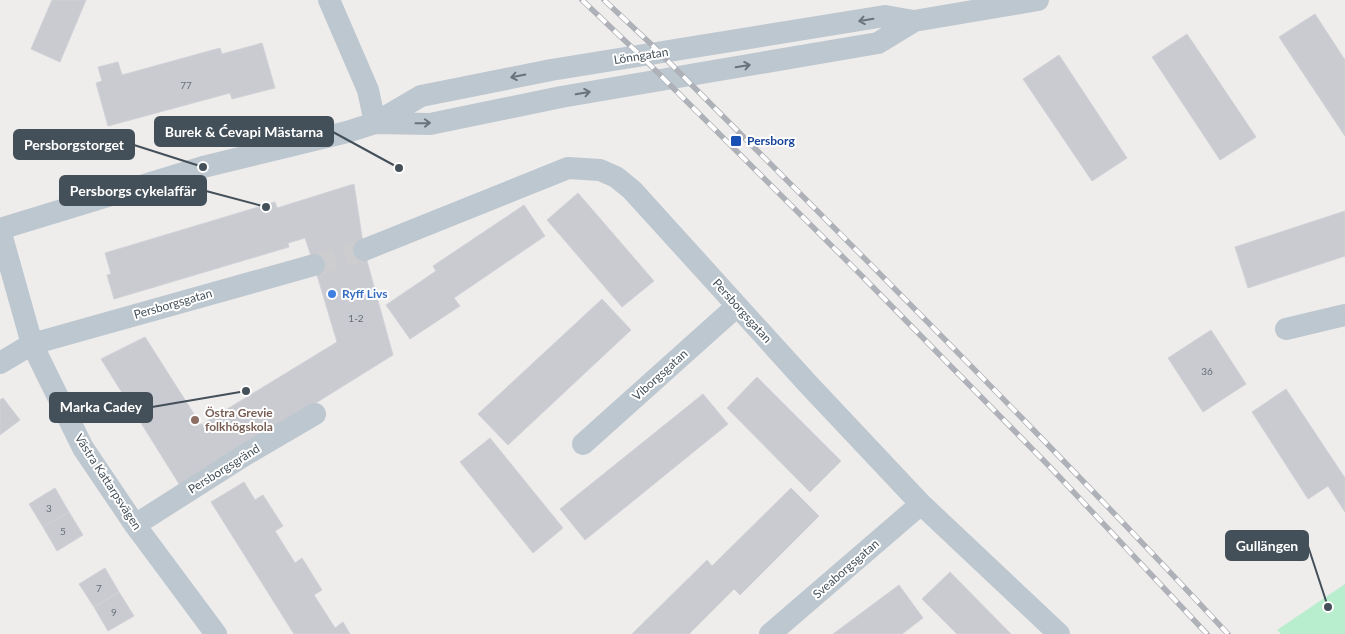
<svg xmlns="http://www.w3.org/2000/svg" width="1345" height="634" font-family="Lato,sans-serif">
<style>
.green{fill:#b8eecd}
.building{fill:#c9cbd1;stroke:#d0d2d8}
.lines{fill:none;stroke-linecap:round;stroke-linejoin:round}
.minor-tunnel{stroke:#cdcdcf;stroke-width:22;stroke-dasharray:22 11;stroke-linecap:butt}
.minor{stroke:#bcc7cf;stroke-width:22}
.rail-casing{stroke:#aeb1b7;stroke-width:5.5}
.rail{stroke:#fff;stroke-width:4;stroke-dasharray:11;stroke-linecap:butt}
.oneway{stroke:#68747c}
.transit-dot{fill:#1a4fb4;stroke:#fff;stroke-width:2}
.shop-dot{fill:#3f7fe0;stroke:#fff;stroke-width:2}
.education-dot{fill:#8d6e63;stroke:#fff;stroke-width:2}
.labels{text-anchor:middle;stroke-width:4;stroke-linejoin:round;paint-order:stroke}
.number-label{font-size:10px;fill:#656f77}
.street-label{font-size:12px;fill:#445059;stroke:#fff}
.transit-label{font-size:12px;font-weight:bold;fill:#164399;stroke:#fff;text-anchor:start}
.shop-label{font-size:12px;font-weight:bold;fill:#366cbe;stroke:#fff;text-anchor:start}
.education-label{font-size:12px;font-weight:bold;fill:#785e54;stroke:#fff;text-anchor:start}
.leader{fill:none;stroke:#445059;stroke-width:2}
.callout-dot{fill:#445059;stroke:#fff;stroke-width:2}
.callout{fill:#445059;stroke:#445059;stroke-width:2}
.callout-label{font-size:14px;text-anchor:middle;font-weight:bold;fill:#fff}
</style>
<rect width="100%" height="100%" fill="#efecec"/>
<path class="green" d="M1345,584V634H1281L1277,630Z"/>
<path class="building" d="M52,0H86L60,62L31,49Z
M1315,14L1345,60V136L1279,37Z
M1187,34L1256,137L1220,160L1152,57Z
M262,43L275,88L232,99L230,93L108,126L96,83L102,81L98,67L118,62L122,75L220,48L222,54Z
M1059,55L1127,158L1092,181L1023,79Z
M354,184L364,250L393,355L181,487L101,359L145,337L201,425L337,342L314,265L305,238L288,243L289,247L114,299L107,275L111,274L105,253L275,202L277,208Z
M578,193L654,281L622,307L547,220Z
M524,205L545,236L454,298L460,306L410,339L386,305L436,271L433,266Z
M1345,211V256L1248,288L1235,247Z
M602,299L631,330L508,445L478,414Z
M1211,330L1246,384L1203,412L1168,358Z
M757,377L841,461L810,492L727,408Z
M1286,389L1345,478V512L1328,486L1308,499L1252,412Z
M703,394L728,424L585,540L560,509Z
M3,398L20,420L0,435V400Z
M490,438L563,528L533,553L460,462Z
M244,482L255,500L263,495L283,526L275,531L295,563L302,558L322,590L314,595L335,628L343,622L350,634H294L211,502Z
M55,488L69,512L43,527L29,504Z
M791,488L819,516L740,595L734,589L689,634H632L707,560L712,566Z
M69,512L83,535L57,551L43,527Z
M105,568L119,592L94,607L79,584Z
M950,572L1011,634H957L922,599Z
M899,585L923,618L902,634H833Z
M119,592L134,616L108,631L94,607Z"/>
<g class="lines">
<path class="minor-tunnel" d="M314,265L364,250"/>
<path class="minor" d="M329,0L368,90L375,123
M376,123L430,124L561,97L878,43L914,21
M0,229L203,167L347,132L375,123L421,96L551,70L885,16L914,21L1038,0
M0,230L32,344L83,448L135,525L216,634
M364,250L568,168L600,170L616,177L632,190L808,384L921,504L1059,634
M1286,329L1345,315
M0,363L32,344L314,265
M583,444L737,306
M135,525L245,455L315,414
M770,634L921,504"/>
<g class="rail-casing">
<path id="rail" d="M582,0L641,56L861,275L1050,467L1207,634
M604,0L652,45C846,240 1041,433 1228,634"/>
</g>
<use href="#rail" class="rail"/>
</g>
<defs><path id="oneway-shaft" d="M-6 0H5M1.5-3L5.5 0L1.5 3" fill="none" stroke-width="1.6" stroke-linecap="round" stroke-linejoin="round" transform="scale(1.25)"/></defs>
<g class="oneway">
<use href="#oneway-shaft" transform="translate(866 20) rotate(170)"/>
<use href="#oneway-shaft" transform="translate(743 66) rotate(-10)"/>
<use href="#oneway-shaft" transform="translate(518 76) rotate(169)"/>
<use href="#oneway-shaft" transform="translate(583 93) rotate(-10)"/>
<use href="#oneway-shaft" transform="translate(423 123) rotate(-1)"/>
</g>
<rect class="transit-dot" x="730" y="135" width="12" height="12" rx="2.5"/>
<circle class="shop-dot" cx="332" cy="294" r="5"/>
<circle class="education-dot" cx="195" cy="420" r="5"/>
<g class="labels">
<g class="number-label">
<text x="186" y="89">77</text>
<text x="356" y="322">1-2</text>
<text x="1207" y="375">36</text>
<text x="49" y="512">3</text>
<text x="63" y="535">5</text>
<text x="99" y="592">7</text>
<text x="114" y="616">9</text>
</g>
<g class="street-label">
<text transform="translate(641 56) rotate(-9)" y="4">Lönngatan</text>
<text transform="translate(173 304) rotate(-16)" y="4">Persborgsgatan</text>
<text transform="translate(742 311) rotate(48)" y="4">Persborgsgatan</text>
<text transform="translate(660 375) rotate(-42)" y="4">Viborgsgatan</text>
<text transform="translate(224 469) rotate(-32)" y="4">Persborgsgränd</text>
<text transform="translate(108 482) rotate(57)" y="4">Västra Kattarpsvägen</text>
<text transform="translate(846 569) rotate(-41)" y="4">Sveaborgsgatan</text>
</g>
<g class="transit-label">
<text x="747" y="145">Persborg</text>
</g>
<g class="shop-label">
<text x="342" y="298">Ryff Livs</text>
</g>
<g class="education-label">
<text x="205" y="417">Östra Grevie<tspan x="205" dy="14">folkhögskola</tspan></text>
</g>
</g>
<path class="leader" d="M399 168L333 132M203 167L134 145M266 207L206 191M246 391L152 407M1328 607L1308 546"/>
<g class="callout-dot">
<circle cx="399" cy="168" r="5"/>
<circle cx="203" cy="167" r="5"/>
<circle cx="266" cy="207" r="5"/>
<circle cx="246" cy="391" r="5"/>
<circle cx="1328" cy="607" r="5"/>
</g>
<g class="callout">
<rect x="155" y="117" width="178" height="29" rx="5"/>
<rect x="14" y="130" width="120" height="29" rx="5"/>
<rect x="60" y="176" width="146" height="29" rx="5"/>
<rect x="50" y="393" width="102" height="29" rx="5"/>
<rect x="1226" y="531" width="82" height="29" rx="5"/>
</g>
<g class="callout-label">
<text x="244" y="137">Burek &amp; Ćevapi Mästarna</text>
<text x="74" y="150">Persborgstorget</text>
<text x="133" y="196">Persborgs cykelaffär</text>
<text x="101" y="412">Marka Cadey</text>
<text x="1267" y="551">Gullängen</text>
</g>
</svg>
